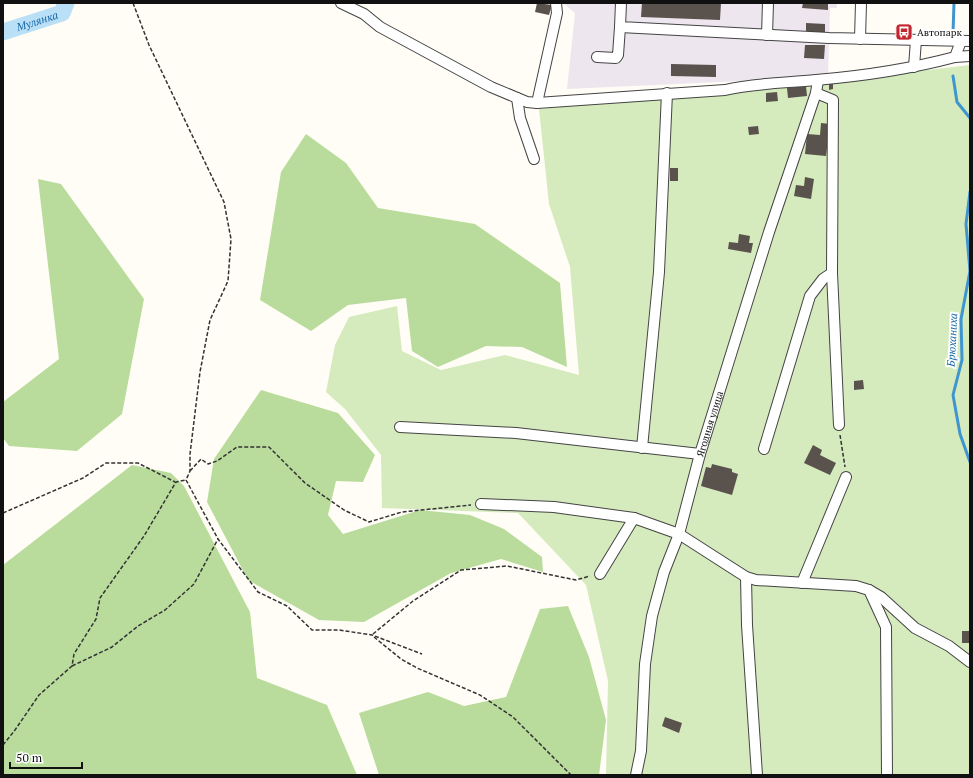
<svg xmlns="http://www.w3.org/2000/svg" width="973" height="778" font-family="'PT Serif',serif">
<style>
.industrial{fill:#eee6ef}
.green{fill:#d5ebbd}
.forest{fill:#b9dc9c}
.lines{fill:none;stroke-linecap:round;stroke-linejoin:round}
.stream{stroke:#3f96cf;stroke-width:3}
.river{stroke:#b9e0f7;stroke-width:17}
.building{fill:#5a524d}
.minor-casing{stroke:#444;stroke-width:12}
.path{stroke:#333;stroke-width:1.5;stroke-dasharray:4 2;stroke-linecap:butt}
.minor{stroke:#fff;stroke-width:10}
.labels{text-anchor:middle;stroke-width:4;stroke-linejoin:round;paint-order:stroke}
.poi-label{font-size:10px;fill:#111;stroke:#fff;text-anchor:start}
.street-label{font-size:10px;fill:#111;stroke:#fff}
.water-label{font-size:11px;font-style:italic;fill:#1768a6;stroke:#fff}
</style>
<rect width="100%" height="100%" fill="#fffdf5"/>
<path class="industrial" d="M563,3H837V8H830L828,77L567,89L575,13Z"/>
<path class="green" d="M970,65V775H606L608,681L586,585L518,513L382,508L381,455L345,409L326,392L335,345L349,317L397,306L402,351L441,370L505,355L579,375L570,267L549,204L539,109L810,84Z"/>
<path class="forest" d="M306,134L346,163L378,208L475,224L560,283L567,367L522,347L486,346L438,367L412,351L406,298L348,305L311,331L260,300L281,172Z
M38,179L61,184L144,299L122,414L77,451L9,446L3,438V402L59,359Z
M261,390L338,413L375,455L363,482L336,481L328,515L343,534L420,510L470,515L504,529L542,557L543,572L501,559L451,573L364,622L319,620L248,580L207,502L214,459Z
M132,465L171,473L184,486L250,612L257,678L327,705L357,775H3V565Z
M568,606L589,657L606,720L599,775H379L359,713L428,692L464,706L506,697L540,609Z"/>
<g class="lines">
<path class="stream" d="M953,33L954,3
M953,76L957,102L970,118
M970,192L966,224L970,271L961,319L962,360L953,395L960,434L970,462"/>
<path class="river" id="s1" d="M3,32L62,13L66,3"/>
</g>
<path class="building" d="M537,3L552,5L549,15L535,12Z
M642,3H721L720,20L641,17Z
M803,3H828V10L802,8Z
M806,23L825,24V33L806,32Z
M805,45H825L824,59L804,58Z
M671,64L716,65V77L671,76Z
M829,84H833V89L829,90Z
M806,86L807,96L788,98L787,88Z
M777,92L778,101L766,102V93Z
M821,123L830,124L826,156L805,154L807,134L820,135Z
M758,126L759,134L749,135L748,127Z
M670,168H678V181H670Z
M805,177L814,179L811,199L794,196L796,185L804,186Z
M739,234L750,236L749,243H753L751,253L728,249L729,242L738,243Z
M863,380L864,389L854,390V381Z
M813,445L822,450L820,455L836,463L830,475L804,463Z
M712,464L732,469V472L738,474L732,495L701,486L706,467L711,468Z
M962,631H970V643H962Z
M665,717L682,723L679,733L662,726Z"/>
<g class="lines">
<g class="minor-casing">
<g id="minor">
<path d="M341,3L364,14L380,27L491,87L527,102L537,103L725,90C755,83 785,83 816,80C863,76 910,69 955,57L961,41"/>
<path d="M621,3L620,27L829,38L970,41"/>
<path d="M767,35L768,3"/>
<path d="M860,39L861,3"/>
<path d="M597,57L616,58L618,55L620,27"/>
<path d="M955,57L970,56"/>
<path d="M914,67L916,40"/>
<path d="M816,93L833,100L832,273L839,425"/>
<path d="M517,98L520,118L534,159"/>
<path d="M537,103L557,13L556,3"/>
<path d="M400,427L516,433L700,454"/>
<path d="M642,448L659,272L667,93"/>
<path d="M764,449L810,296L823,279L832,273"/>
<path d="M481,504L554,507L634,518L679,534L746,577L756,580L856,586L869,590L881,597L915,628L949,646L970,662"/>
<path d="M600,574L634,518"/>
<path d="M746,577L747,625L757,775"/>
<path d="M802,583L846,477"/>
<path d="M869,590L886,627L887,775"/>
<path id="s2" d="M636,775L641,751L645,664L652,616L664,572L679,534L700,454L769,232L816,93L818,80"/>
</g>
</g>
<path class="path" d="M133,3L149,45L224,202L231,239L228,281L210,320L200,372L190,454V471L186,480L218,539L258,592L287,606L312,630H339L372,635L422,654
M840,435L845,467
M190,471L201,459L208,464L217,461L237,447H269L305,483L344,510L369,522L402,512L471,505
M3,513L83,478L106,463H138L175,482
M373,634L413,601L461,570L507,566L576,580L590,576
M374,637L401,659L417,668L480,695L513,717L571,775
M72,666L112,647L138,626L165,610L194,584L218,539
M3,745L15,730L39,695L72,666L74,654L96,619L100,598L144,536L176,482L186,480"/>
<use href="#minor" class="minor"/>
</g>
<defs>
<g id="bus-square" transform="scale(0.9)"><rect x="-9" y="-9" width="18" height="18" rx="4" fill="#c4262e" stroke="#fff"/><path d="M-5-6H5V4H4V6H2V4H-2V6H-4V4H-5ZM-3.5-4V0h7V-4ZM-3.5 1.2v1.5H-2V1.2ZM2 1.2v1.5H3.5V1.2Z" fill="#fff"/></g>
</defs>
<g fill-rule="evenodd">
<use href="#bus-square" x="904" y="32"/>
</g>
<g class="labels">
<g class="poi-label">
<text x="917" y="36">Автопарк</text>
</g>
<g class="street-label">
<text dy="4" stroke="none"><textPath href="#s2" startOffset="361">Ягодная улица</textPath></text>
</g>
<g class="water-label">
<text dy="4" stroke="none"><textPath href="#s1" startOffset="36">Мулянка</textPath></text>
<text transform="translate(952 340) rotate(-87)" y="4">Брюханиха</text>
</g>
</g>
<rect width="973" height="778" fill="none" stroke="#111111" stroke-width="8"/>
<path d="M10 762v6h72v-6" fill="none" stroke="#111111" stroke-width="2"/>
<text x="16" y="762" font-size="12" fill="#111111" stroke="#ffffff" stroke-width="3" paint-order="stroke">50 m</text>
</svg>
